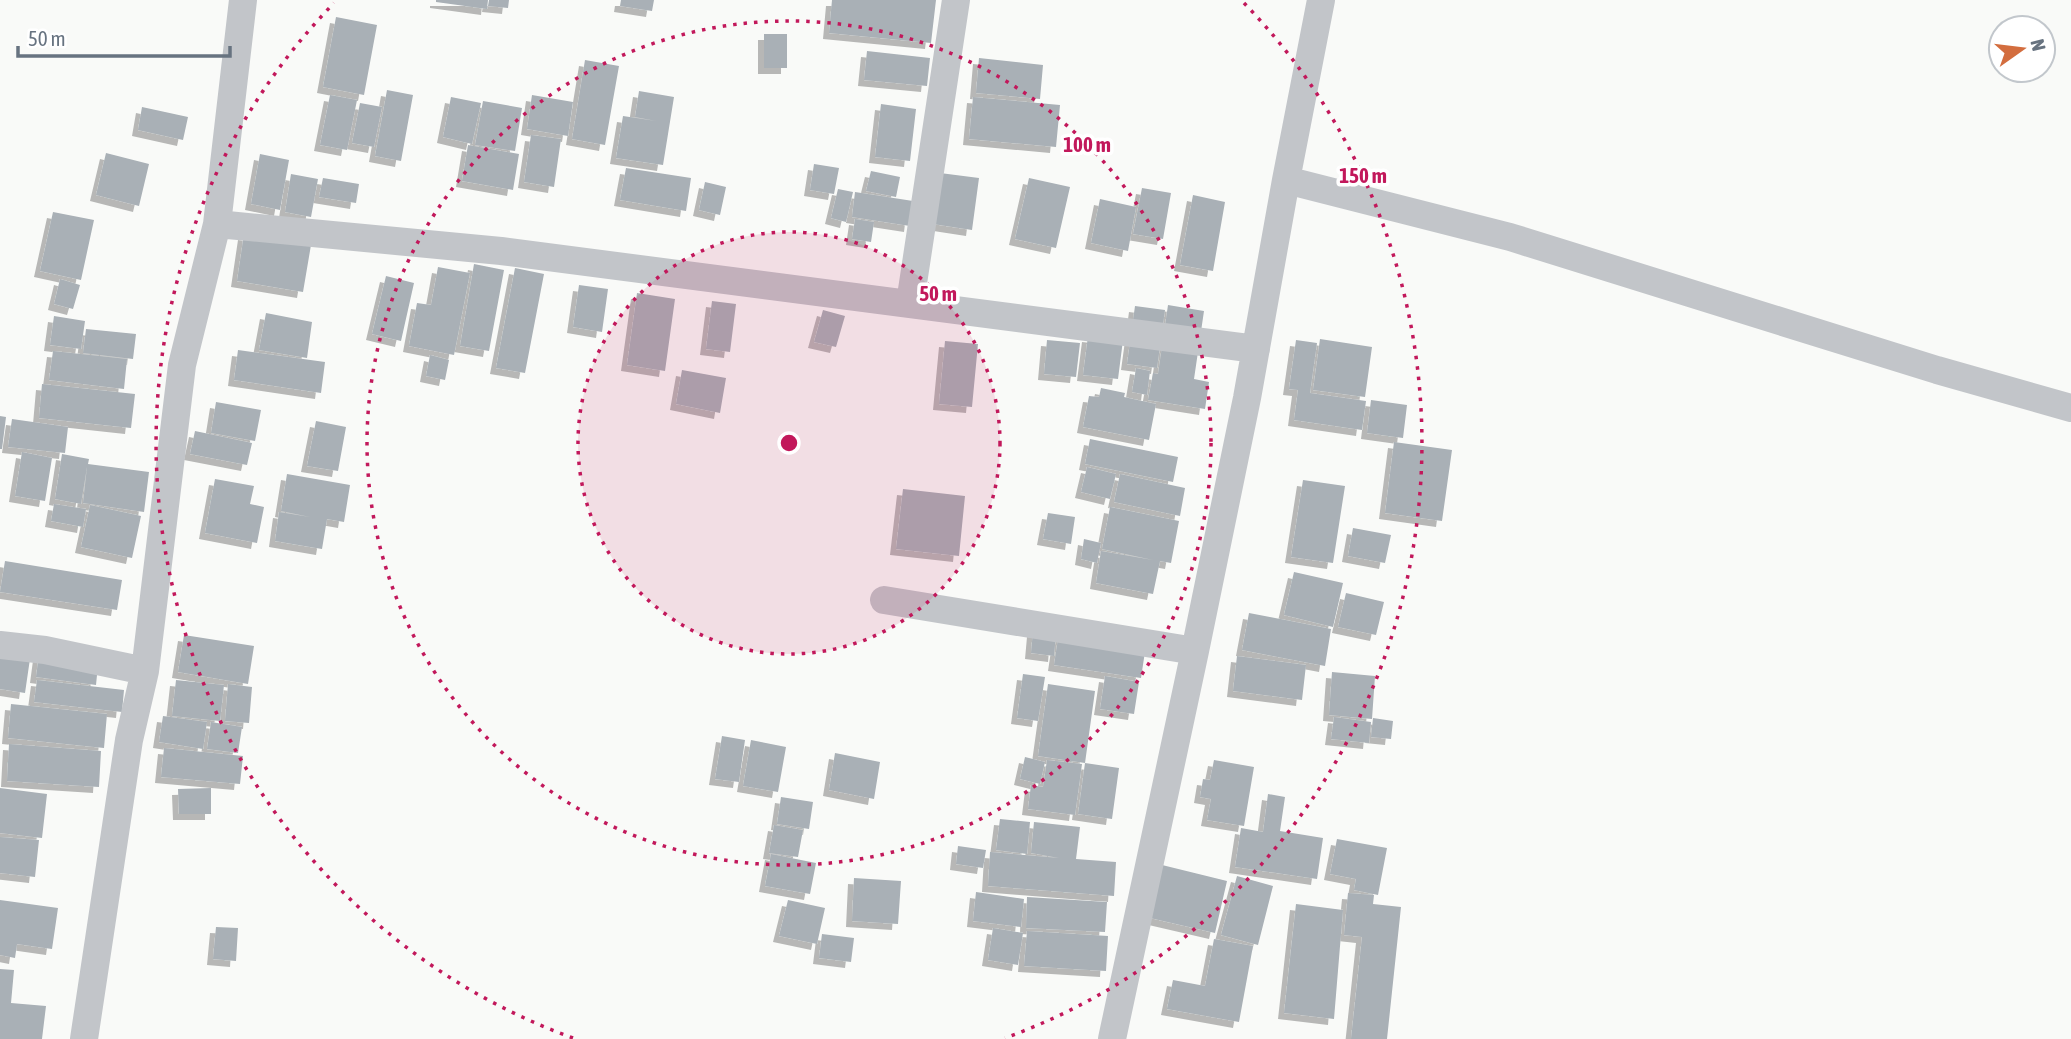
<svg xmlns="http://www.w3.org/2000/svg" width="2071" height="1039" font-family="'Asap Condensed',sans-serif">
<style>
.building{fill:#a9b0b6;filter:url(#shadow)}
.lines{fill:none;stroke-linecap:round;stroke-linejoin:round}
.minor{stroke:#c2c5c9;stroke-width:28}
.ring{fill:none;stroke:#c2185b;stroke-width:3.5;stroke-dasharray:3.5 7}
.centre{fill:#c2185b;stroke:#fff;stroke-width:3.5}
.ring-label{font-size:21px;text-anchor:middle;font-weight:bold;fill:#c2185b;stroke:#fff;stroke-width:7;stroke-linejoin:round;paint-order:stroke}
</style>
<defs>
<filter id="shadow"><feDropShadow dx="-6" dy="6" stdDeviation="0" flood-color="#0004"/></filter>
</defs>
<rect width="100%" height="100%" fill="#f9faf8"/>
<path class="building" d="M436,0H488L487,9L436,2Z
M489,0H509L508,8L488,6Z
M621,0H654L652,11L620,6Z
M832,0H936L931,43L829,33Z
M336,17L377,25L364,95L323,87Z
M764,34H787V68H764Z
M867,51L930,58L927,86L864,80Z
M979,58L1043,65L1040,99L976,93Z
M585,60L619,66L605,145L572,139Z
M387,90L413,95L401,161L375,156Z
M639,91L674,97L663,165L616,158L623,116L656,121L635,117Z
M330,95L357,100L347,150L320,145Z
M532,95L573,102L568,136L527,129Z
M451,97L481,103L472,144L443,137Z
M973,97L1060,105L1056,147L969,139Z
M483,101L522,108L515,151L475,145Z
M360,103L382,107L374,147L352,143Z
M881,104L916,109L910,161L875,157Z
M142,107L188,117L183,140L138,130Z
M531,135L561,139L554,187L524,182Z
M468,145L519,154L513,190L462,181Z
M106,153L149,164L139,206L96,195Z
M260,154L289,160L280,210L251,204Z
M814,164L839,168L834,194L810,190Z
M626,168L691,178L686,211L620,200Z
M871,171L900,177L896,197L866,191Z
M940,173L979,178L972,230L933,224Z
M291,174L318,179L311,217L285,212Z
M323,178L359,184L356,203L319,197Z
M1029,178L1070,187L1056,248L1015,239Z
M705,182L726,187L720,215L699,210Z
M1142,188L1171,193L1163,239L1133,234Z
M838,189L853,192L846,222L831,218Z
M855,192L913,201L910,226L852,217Z
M1193,195L1225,202L1213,271L1180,265Z
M1100,199L1136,207L1128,251L1091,243Z
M53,212L94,220L81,280L40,271Z
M855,219L874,222L871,242L852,239Z
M244,234L311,245L303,292L237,281Z
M474,264L504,270L489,351L460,346Z
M438,267L470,273L454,355L409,346L417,303L431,305Z
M515,268L544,274L525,373L496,368Z
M386,276L414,283L401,341L372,334Z
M60,279L80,285L73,309L54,304Z
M579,285L608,289L602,332L573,327Z
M637,293L675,299L665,371L627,365Z
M712,301L736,304L730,352L706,349Z
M1168,305L1204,311L1194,379L1209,382L1205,409L1148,400L1153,373L1158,374Z
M1135,306L1165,310L1157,368L1127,364Z
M823,310L845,316L836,347L814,342Z
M266,313L312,322L307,358L259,350Z
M54,316L85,321L81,349L50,345Z
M86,329L136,334L133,359L83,353Z
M1088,336L1123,340L1118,379L1083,375Z
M1320,339L1372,347L1365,397L1313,390Z
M1047,340L1080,343L1076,377L1044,374Z
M1296,340L1317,343L1310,393L1366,401L1362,430L1294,420L1298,390L1289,389Z
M945,341L978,344L972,407L939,404Z
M238,350L325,362L321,393L234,380Z
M53,351L127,359L124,389L49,380Z
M430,355L449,360L445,380L426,376Z
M1136,368L1150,371L1147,395L1132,392Z
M682,370L726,378L720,413L676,404Z
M42,384L135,394L131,428L39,418Z
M1101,388L1125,393L1124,397L1156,404L1149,440L1083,427L1089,396L1099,397Z
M1371,400L1407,405L1403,438L1367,433Z
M216,402L261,410L255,441L211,433Z
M0,416L6,417L2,449H0Z
M12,419L68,427L65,453L8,447Z
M316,421L346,427L338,471L307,466Z
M195,431L252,443L247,465L190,454Z
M1090,439L1178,457L1173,482L1085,464Z
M1394,442L1452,450L1442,521L1385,513Z
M22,452L52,458L45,501L15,496Z
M62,454L89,459L88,464L149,472L144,512L83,503L87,467L81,504L55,499Z
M1087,467L1116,474L1110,499L1081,492Z
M287,474L350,485L344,522L327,519L322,549L275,541L279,512L310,517L281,511Z
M1120,474L1185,488L1180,516L1114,502Z
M215,479L254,486L250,504L264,507L257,543L205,533Z
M1303,480L1345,486L1333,563L1291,557Z
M903,489L965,496L959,556L896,549Z
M54,504L86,509L83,527L51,521Z
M90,505L141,516L132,558L81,547Z
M1110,507L1179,521L1171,563L1160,561L1153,594L1096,583L1101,551L1153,560L1102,549Z
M1048,513L1075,517L1071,544L1043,539Z
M1353,528L1391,535L1385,563L1348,556Z
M1084,539L1101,543L1097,563L1081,559Z
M5,561L122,580L117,610L0,592Z
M1294,572L1343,583L1333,627L1284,615Z
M1346,593L1384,602L1376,635L1338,627Z
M1249,613L1331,629L1325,666L1242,650Z
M1033,631L1056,633L1054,656L1031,653Z
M1059,632L1146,645L1141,678L1054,665Z
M184,635L254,646L248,684L178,672Z
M0,640L32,645L25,693L0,689Z
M40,647L99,655L96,685L36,677Z
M1237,656L1306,665L1302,700L1233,691Z
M1332,672L1375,676L1372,719L1329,715Z
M1023,674L1045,677L1038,721L1017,718Z
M1105,676L1139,682L1134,714L1100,709Z
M37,680L124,690L122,712L34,702Z
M176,680L224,685L220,721L172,716Z
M228,684L252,687L249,723L225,721Z
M1048,684L1095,691L1085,763L1038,756Z
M11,704L107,714L104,748L8,738Z
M163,716L207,722L203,749L159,742Z
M1334,717L1371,722L1369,743L1331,739Z
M1373,718L1393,721L1391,739L1371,737Z
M211,722L242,727L238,753L207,749Z
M722,736L745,740L739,782L715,779Z
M751,740L786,747L778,792L743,786Z
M9,744L101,751L99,787L7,781Z
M164,748L243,756L240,784L161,777Z
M835,753L880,762L874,799L829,790Z
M1025,757L1045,762L1040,784L1020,779Z
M1047,760L1082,764L1075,815L1028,809L1031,785L1043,787Z
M1214,760L1254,767L1244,826L1207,820L1211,799L1200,797L1203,779L1210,780Z
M1085,763L1119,768L1112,819L1078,814Z
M0,788L47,794L42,838L0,833Z
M211,788V814H179L178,789Z
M1268,794L1285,797L1280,831L1323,838L1317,879L1235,867L1241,828L1263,832Z
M781,797L813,802L809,829L777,824Z
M1000,819L1030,822L1027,854L996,850Z
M1034,822L1080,827L1076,859L1116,862L1114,896L988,886L990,852L1059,858L1031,853Z
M774,825L803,830L798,857L769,853Z
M0,837L39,840L35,877L0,873Z
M1337,839L1387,848L1378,895L1354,890L1356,879L1330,874Z
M958,846L986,850L983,868L956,864Z
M771,854L816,863L810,894L765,886Z
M1158,864L1227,881L1215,933L1146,917Z
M1237,876L1273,886L1258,945L1221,935Z
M854,878L901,881L898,924L852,921Z
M976,892L1024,899L1021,927L973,921Z
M1348,893L1374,895L1373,904L1401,907L1387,1039H1351L1362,937L1344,935Z
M1027,897L1107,902L1105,932L1026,928Z
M0,900L58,908L52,949L17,944L15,958L0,955Z
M788,900L825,908L817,944L779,936Z
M1296,904L1343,910L1334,1019L1284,1013Z
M216,927L238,928L236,961L213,959Z
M993,928L1023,933L1018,965L988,960Z
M1027,931L1108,936L1106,971L1024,966Z
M822,934L854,938L851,962L819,958Z
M1214,939L1253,946L1239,1022L1167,1009L1173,980L1205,986Z
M0,969L14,970L11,1003L46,1006L42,1039H0Z"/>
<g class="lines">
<path class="minor" d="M1286,180L1510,237L1937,370L2071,408
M217,224L501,251L1256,349
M910,303L956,0
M884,600L1195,651
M0,645L45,650L145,671
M84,1039L129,740L145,671L182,365L217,224L243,0
M1112,1039L1195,651L1247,398L1286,180L1321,0"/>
</g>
<circle cx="789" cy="443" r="211" fill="#c2185b" fill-opacity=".12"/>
<g class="ring">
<circle cx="789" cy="443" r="211"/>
<circle cx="789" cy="443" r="422"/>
<path d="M573 1038A633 633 0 0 1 334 3M1244 3A633 633 0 0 1 1005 1038"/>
</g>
<circle cx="789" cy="443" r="10" class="centre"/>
<g class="ring-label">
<text x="1087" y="152">100 m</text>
<text x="1363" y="183">150 m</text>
<text x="938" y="301">50 m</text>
</g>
<g transform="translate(2022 49) rotate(76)"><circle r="33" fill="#ffffff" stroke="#c2c7cc" stroke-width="2"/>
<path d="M0-5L12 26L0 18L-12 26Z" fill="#d36d3e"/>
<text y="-10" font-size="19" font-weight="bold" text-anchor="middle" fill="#677380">N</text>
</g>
<path d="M18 46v10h212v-10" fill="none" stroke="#677380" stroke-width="3.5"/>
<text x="28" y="46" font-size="21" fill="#677380" stroke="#ffffff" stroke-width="5" paint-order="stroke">50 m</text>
</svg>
